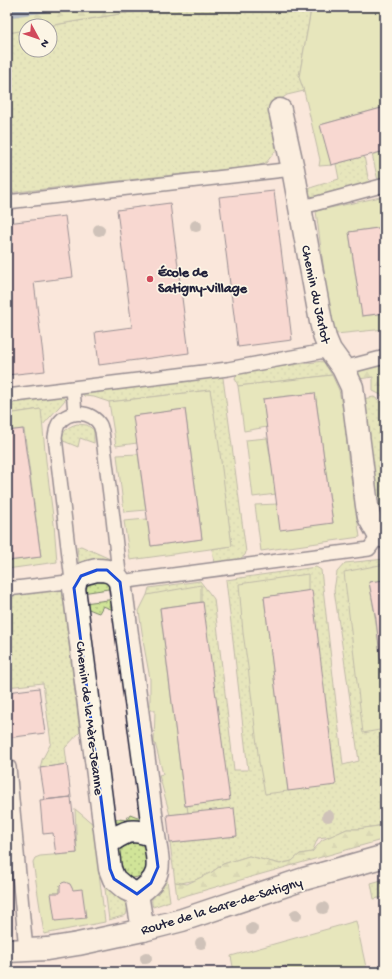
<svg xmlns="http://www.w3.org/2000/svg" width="392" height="979" font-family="'Gochi Hand',sans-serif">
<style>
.grass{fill:url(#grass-dots);stroke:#79836a}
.forest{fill:url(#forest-firs);stroke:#79836a}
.garden{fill:#d0e498;stroke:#79836a}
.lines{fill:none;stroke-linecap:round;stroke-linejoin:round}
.stream{stroke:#668aaa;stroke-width:7}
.building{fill:#f7c6c5;stroke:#22223b}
.service-casing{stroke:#22223b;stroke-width:16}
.minor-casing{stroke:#22223b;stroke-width:25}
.tertiary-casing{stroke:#22223b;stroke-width:25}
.service{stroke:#fcf5e5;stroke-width:13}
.minor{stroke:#fcf5e5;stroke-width:22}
.tertiary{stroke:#fcf5e5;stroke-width:22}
.tree{fill:#9b9590}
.marked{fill:none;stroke:#1d4ed8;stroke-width:3;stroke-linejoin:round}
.poi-dot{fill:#d1495b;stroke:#fcf5e5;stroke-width:1.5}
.labels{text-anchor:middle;stroke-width:3.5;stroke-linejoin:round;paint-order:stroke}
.poi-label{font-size:14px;font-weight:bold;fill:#22223b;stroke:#fcf5e5;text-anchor:start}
.street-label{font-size:14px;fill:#22223b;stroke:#fcf5e5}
</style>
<defs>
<pattern id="grass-dots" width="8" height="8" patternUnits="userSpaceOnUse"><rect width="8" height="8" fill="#d0e498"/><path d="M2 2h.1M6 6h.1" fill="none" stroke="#b2c384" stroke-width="1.8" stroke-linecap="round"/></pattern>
<pattern id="forest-firs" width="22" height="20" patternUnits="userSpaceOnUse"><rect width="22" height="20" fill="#d0e498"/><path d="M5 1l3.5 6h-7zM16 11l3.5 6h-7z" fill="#b2c384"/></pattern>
</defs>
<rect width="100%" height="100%" fill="#fae7db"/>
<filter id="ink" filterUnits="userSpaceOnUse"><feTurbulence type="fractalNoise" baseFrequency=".025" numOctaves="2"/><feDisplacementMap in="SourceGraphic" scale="8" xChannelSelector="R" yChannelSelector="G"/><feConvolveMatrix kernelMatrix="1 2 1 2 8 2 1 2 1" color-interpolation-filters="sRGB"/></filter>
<g filter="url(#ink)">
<path class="grass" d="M161,7H310L311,10L299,77L304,91L287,95L271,106L276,139V150L266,163L257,166L7,193V33L26,30V50H50V26H48Z
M364,156L369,183L314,197L309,195L307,190L313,187L339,179L336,164Z
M323,361L332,375L238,386L235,378L238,372Z
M219,374L223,378L246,552L245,555L240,559L214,563L212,549L232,546L210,390L109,402L94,397L84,396L81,391Z
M39,394L62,397L66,399L42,426L40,409L7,414V399Z
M383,396H385V520L381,516L376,507L362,399L374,397L383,403Z
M77,424L87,425L94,430V443L80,438L78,447L61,440C64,430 67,427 77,424Z
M81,546L110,559L79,563L77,547Z
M385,559V826H378L358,829H347L332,836L318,838L312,852L300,854L292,861L280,864L249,856L223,864L212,872L196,880L181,883L175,882L170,843L237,836L188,813L147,595L149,588L200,581L214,599L234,770H248L226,580L316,567L321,570L343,765L359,761L334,590L337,572L345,563Z
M106,578L115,588L82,593L83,584Z
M62,589L80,732L65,748L67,764L40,768L42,760L51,743L43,683L7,687V596Z
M116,599V611L103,606L99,613L96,612L84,607V603Z
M130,814L145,820L113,829L111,818L126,820Z
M126,842H143L149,849L147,871C136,880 131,880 119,872L116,851Z
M166,873L170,901L153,907C148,896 160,883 166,873Z
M385,879V897L374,899L371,883Z
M104,881L122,899L128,907L126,915L109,920Z"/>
<path class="forest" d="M7,7H161L48,26H26V30L7,33Z
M385,364V396H383L373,391V377L359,379V367Z
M378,826H385V839L177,898L175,882L187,884L212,872L223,864L249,856L280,864L292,861L300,854L312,852L322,840L347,829H358Z"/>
<path class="garden" d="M319,7H385V107L320,125L333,165L319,166L320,160L304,91L299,77L311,10Z
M385,151V180L378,181L372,154Z
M385,196V227L349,232L357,285L363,316L385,313V329L336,334L332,332L316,211Z
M332,375L339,390L345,421L348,457L360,537L261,551L255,505L277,504L333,523L315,393L263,399L267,427L244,431L238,386Z
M210,390L218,438L232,546L130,560L124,521L147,519L151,546L202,539L185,409L134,416L137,443L116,446L109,402Z
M41,409L46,461L54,524L57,562L7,569V561L41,557L24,429L7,431V414Z
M267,438L272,466L276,494L253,497L246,440Z
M138,454L146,510L124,512L117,455Z
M385,564V580L369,582C378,630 385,680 385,729L363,733L344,572Z
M308,574V591L264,597L288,791L265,794L259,762L248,667L243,633L239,584Z
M201,585V602L160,608L185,806H187L188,813L170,815L159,775L163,774L155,743H154L155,710H150V679L144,646L139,611L147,595Z
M75,809L93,824L105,922L44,934L33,862L35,858L40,856L77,853Z
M356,921L367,972H287L286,966L259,972H234L231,956Z"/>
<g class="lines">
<path class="stream" d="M7,14L57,7"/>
</g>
<path class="building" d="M385,107V151L331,165L320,125Z
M274,191L292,340L238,347L219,197Z
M170,203L189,353L99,365L95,332L132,327L117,210Z
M65,216L73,277L34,282L45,371L7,375V223Z
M385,227V313L362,316L349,232Z
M315,393L333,523L280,530L263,399Z
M185,409L202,539L151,546L133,416Z
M23,429L41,557L7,561V431Z
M385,580V703L376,619L369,582Z
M312,590L336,785L288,791L264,597Z
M203,602L230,800L185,806L160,608Z
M39,688L45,733L7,738V692Z
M67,764L71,797L45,800L40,768Z
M71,797L77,853L56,855L53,833L43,834L40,800Z
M234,808L237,836L170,843L167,815Z
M65,882L70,884L73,890L82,889L86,918L55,921L51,893H60V885L62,883Z
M286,966L287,972H259Z"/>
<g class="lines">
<g class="service-casing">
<path id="service" d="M7,202L293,169
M299,208L385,185
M343,368L385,357
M73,388L75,414
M7,396L228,369L330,350
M72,581L55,437C56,432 56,427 59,423C69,409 92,411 100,425C101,427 101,429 102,431L113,518L120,582L369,549L379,535
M7,589L76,581
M7,767H9L26,950"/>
</g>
<g class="minor-casing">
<path id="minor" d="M280,110L293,169L321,322L325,338L330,350L343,368L352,387L367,506L369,517L379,535L385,537
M97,570C108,570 115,572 120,582L154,836C158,863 165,876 137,894L126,889L114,879L110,869L74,588C75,586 75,583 76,581C79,573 90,572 97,570Z
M107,844C126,830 132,828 154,836
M137,894L143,930"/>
</g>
<g class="tertiary-casing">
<path id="tertiary" d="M7,951L47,949L78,944L143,930L182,920L304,879L385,856"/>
</g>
<use href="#service" class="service"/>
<use href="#minor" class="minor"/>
<use href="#tertiary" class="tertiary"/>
</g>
<g class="tree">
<circle cx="196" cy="226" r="6"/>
<circle cx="99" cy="230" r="6"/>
<circle cx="328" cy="816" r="6"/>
<circle cx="323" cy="908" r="6"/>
<circle cx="296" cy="915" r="6"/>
<circle cx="252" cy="929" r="6"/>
<circle cx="201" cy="943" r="6"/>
<circle cx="146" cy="958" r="6"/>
</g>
</g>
<path d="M0 0H392V979H0ZM97,570H107L120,582L158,867L151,883L137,894L114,879L110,869L74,588L81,576Z" fill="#fae7db" fill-opacity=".55" fill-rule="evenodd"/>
<path class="marked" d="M97,570H107L120,582L158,867L151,883L137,894L114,879L110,869L74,588L81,576Z"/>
<circle class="poi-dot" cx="150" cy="279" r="4"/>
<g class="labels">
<g class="poi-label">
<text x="158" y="276">École de<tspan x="158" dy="16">Satigny-Village</tspan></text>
</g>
<g class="street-label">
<text transform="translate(317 294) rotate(78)" y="5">Chemin du Jarlot</text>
<text transform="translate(91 718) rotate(83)" y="5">Chemin de la Mère-Jeanne</text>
<text transform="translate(221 905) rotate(-17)" y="5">Route de la Gare-de-Satigny</text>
</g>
</g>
<rect width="392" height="979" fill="none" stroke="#fcf5e5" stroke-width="24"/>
<rect x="12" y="12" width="368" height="955" fill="none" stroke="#22223b" stroke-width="1.5" filter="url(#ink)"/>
<g transform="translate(38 38) rotate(130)"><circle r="19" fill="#fcf5e5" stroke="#a5a1a1"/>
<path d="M0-3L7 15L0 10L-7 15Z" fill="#d1495b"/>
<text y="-6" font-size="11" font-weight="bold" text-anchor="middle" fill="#22223b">N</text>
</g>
</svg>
